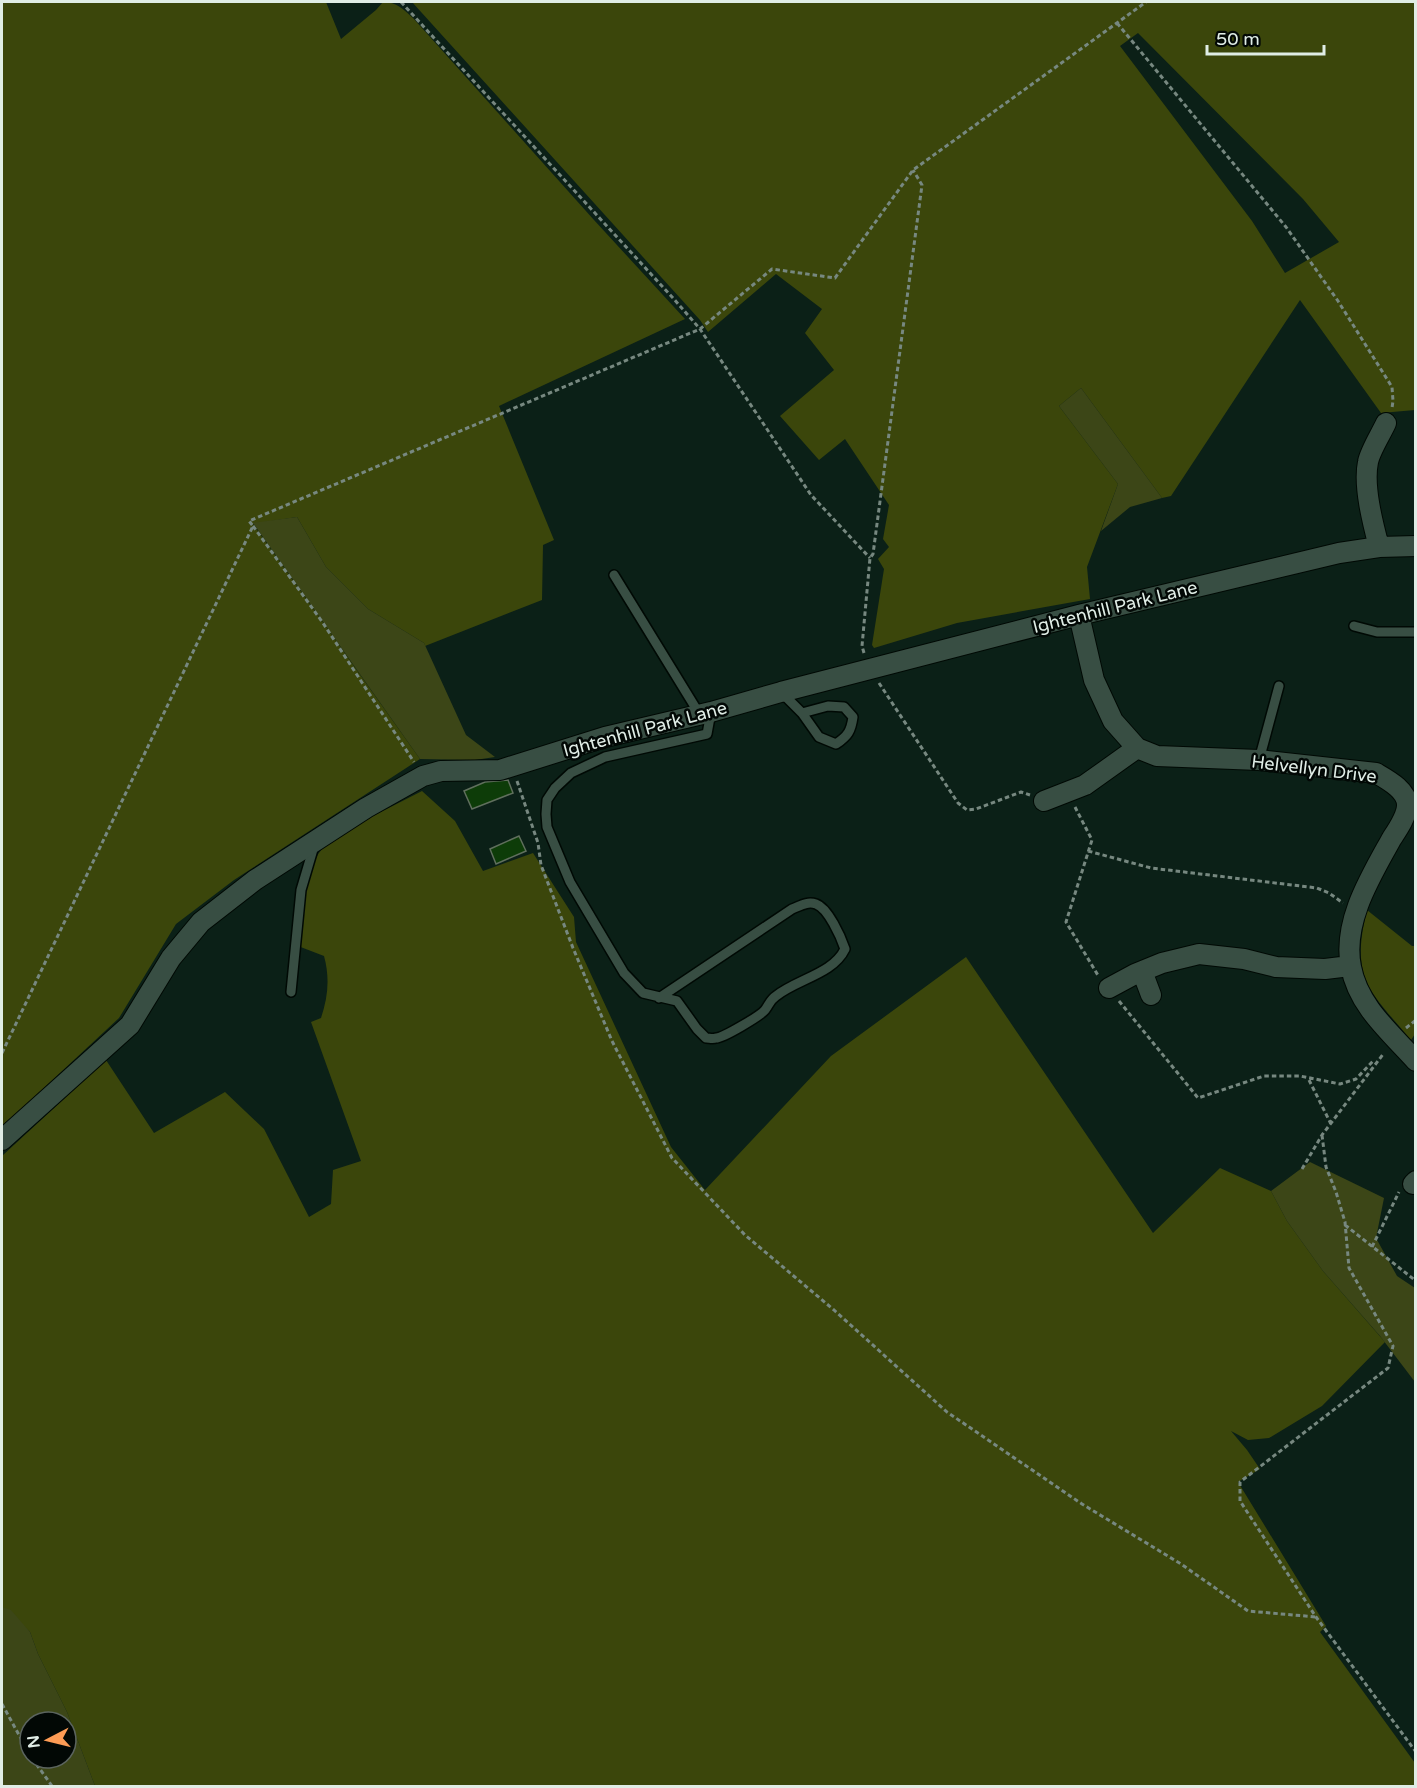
<svg xmlns="http://www.w3.org/2000/svg" width="1417" height="1788" font-family="'Varela Round',sans-serif">
<style>
.green{fill:#3b460b;fill-rule:evenodd}
.forest{fill:#3c4617;fill-rule:evenodd}
.building{fill:#0d3c08;stroke:#606f5d;stroke-width:1.5}
.lines{fill:none;stroke-linecap:round;stroke-linejoin:round}
.service-casing{stroke:#000904;stroke-width:12}
.minor-casing{stroke:#000904;stroke-width:22}
.path{stroke:#778880;stroke-width:3;stroke-dasharray:4.5 3;stroke-linecap:butt}
.service{stroke:#384e43;stroke-width:9}
.minor{stroke:#384e43;stroke-width:20}
.labels{text-anchor:middle;stroke-width:5;stroke-linejoin:round;paint-order:stroke}
.street-label{font-size:18px;fill:#e0ede6;stroke:#020805}
</style>
<rect width="100%" height="100%" fill="#0b2017"/>
<path class="green" d="M2,2H326L341,39L376,10L383,2C397,2 403,9 413,18L594,220L685,319L499,406L554,540L543,545L542,600L425,646L424,643L368,609L326,567L297,517L253,524L420,759L234,880L176,924L119,1018L2,1127Z
M412,2H1415V410L1381,413L1300,300L1171,496L1162,498L1081,388L1059,406L1118,484L1087,567L1090,599L957,623L874,648L872,645L884,569L878,559L889,547L883,539L889,505L845,439L819,460L780,416L834,370L805,333L822,309L776,274L708,332L700,320ZM1138,33L1303,199L1339,242L1285,273L1252,221L1120,46Z
M422,791L455,821L483,871L533,853L574,917L576,942L671,1147L705,1190L831,1056L966,957L1153,1233L1220,1168L1271,1191L1287,1221L1323,1271L1385,1342L1322,1406L1269,1438L1248,1440L1231,1431L1247,1450L1260,1469L1238,1482L1326,1626L1320,1632L1415,1763V1786H95L67,1712L38,1654L30,1632L2,1607V1156L106,1060L154,1133L225,1092L264,1129L309,1217L331,1204L333,1170L361,1161L311,1022L321,1018C328,997 330,978 324,956L298,946C301,920 305,863 325,846L371,817Z
M1367,910L1412,946H1415V1034L1411,1040C1369,990 1350,979 1367,910Z"/>
<path class="forest" d="M1081,388L1162,498L1130,507L1101,531L1118,484L1059,406Z
M297,517L326,567L368,609L424,643L466,735L495,757L475,760L420,759L253,523Z
M1310,1162L1384,1198L1376,1238L1397,1276L1415,1288V1382L1380,1336L1323,1271L1287,1221L1271,1191Z
M2,1607L11,1610L30,1632L38,1654L67,1712L95,1786H2ZM30,1722H66V1758H30Z"/>
<path class="building" d="M508,780L513,793L472,809L464,791L485,782Z
M519,836L526,851L496,864L490,849Z"/>
<g class="lines">
<g class="service-casing">
<path id="service" d="M614,575L700,715
M1354,626L1377,632H1416
M781,692L802,713L819,737L836,744C848,736 851,731 853,717L844,707L828,706L802,713
M1259,760L1279,686
M291,992L301,890L314,846
M659,998L792,909C800,906 807,901 816,904C828,908 841,937 845,949C833,974 797,979 776,996C770,1000 769,1005 765,1010C760,1016 723,1038 716,1038C713,1039 709,1038 706,1038L697,1029L677,1001L643,993L624,973L570,882L547,827L546,814L547,800L555,788L571,773L605,757L707,734L711,712"/>
</g>
<g class="minor-casing">
<path id="minor" d="M1379,547C1373,524 1363,486 1368,462C1370,451 1381,434 1386,423
M1079,615L1094,680L1113,721L1137,748L1157,756L1259,760L1376,773C1388,780 1407,790 1407,805C1407,816 1398,829 1392,838C1371,876 1342,922 1351,967C1358,1006 1391,1033 1416,1061
M1044,801L1085,785L1137,748
M1142,971L1151,995
M1109,988L1135,974L1162,963L1199,954L1244,959L1276,967L1325,969L1350,966
M2,1140L130,1025L171,958L201,922L255,880L366,808L423,776L441,771L500,770L605,737L711,712L781,692L1079,615L1339,553L1379,547L1416,546
M1413,1184L1416,1181"/>
</g>
<path class="path" d="M401,2L673,298L700,329L811,495L870,558
M1117,23L1286,227L1338,301L1392,387L1393,401L1392,408
M253,526L323,623L414,762
M864,653L862,646L870,558L873,554L922,185L913,170
M879,683L958,803L967,810L976,809L1021,792L1030,795
M517,781L538,843L541,865L573,948L612,1041L672,1158L745,1235L834,1310L947,1412L1082,1504L1181,1564L1248,1611L1316,1617
M1075,807L1092,840L1066,922L1099,977
M1088,851L1151,868L1317,888L1329,893L1343,903
M1119,1001L1198,1098L1264,1076H1300L1340,1084L1356,1079L1373,1061
M1406,1028L1416,1020
M2,1053L253,526L249,521L700,329L772,269L835,278L913,170L1146,2
M1309,1080L1331,1124
M1322,1135L1326,1167L1336,1192L1345,1222L1349,1268L1393,1346L1388,1368L1240,1482V1501L1316,1617L1416,1752
M1302,1169L1322,1135L1384,1053
M1345,1225L1416,1281
M1372,1247L1399,1192
M2,1704L30,1755
M32,1758L52,1786"/>
<use href="#service" class="service"/>
<use href="#minor" class="minor"/>
</g>
<g class="labels">
<g class="street-label">
<text transform="translate(1115 607) rotate(-14)" y="6">Ightenhill Park Lane</text>
<text transform="translate(645 729) rotate(-15)" y="6">Ightenhill Park Lane</text>
<text transform="translate(1314 769) rotate(7)" y="6">Helvellyn Drive</text>
</g>
</g>
<rect width="1417" height="1788" fill="none" stroke="#e0ede6" stroke-width="6"/>
<g transform="translate(48 1740) rotate(263)"><circle r="28" fill="#020805" stroke="#5b645f" stroke-width="1.5"/>
<path d="M0-4.5L10 22L0 15L-10 22Z" fill="#fd9c55"/>
<text y="-9" font-size="16" font-weight="bold" text-anchor="middle" fill="#e0ede6">N</text>
</g>
<path d="M1207 45v9h117v-9" fill="none" stroke="#e0ede6" stroke-width="3"/>
<text x="1216" y="45" font-size="18" fill="#e0ede6" stroke="#020805" stroke-width="4.5" paint-order="stroke">50 m</text>
</svg>
